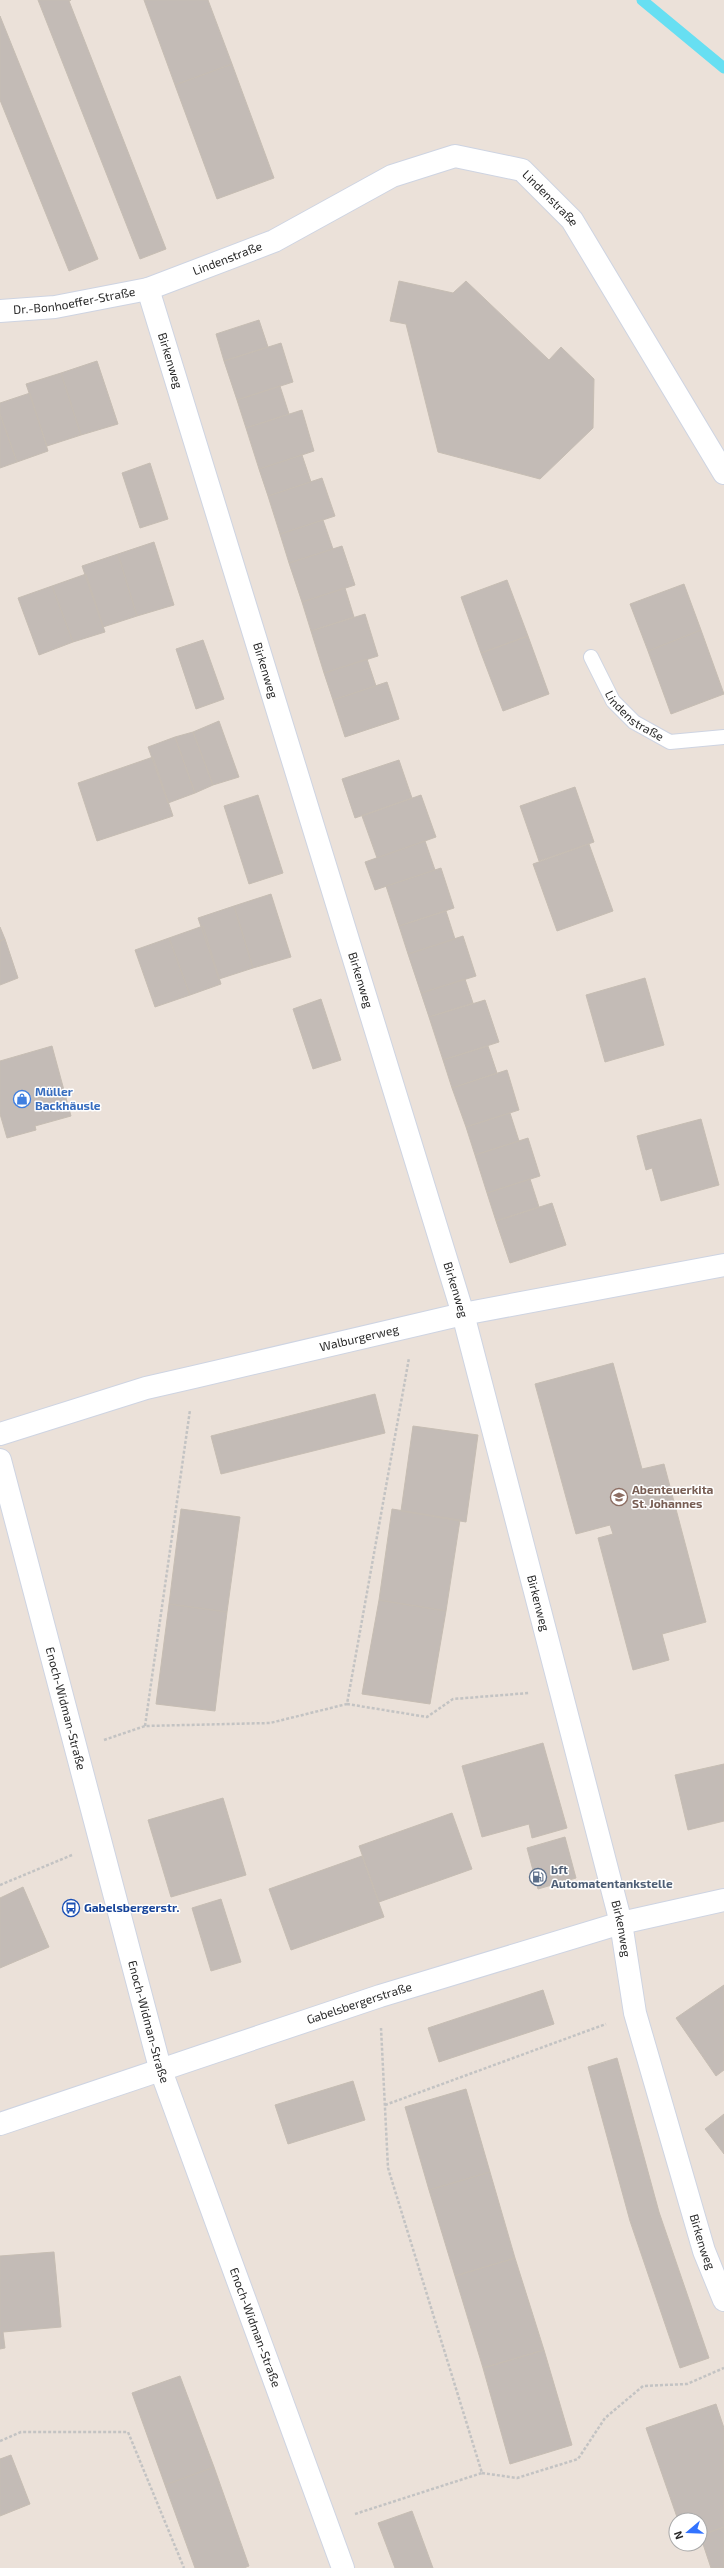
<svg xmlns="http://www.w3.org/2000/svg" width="724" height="2568" font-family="'Exo 2',sans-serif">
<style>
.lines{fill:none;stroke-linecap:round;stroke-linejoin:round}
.stream{stroke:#67dff2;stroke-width:11}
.building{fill:#c3bbb6;stroke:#c6bdb3}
.lane-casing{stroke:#ced4e2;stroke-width:16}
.street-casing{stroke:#ced4e2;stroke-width:24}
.secondary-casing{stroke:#ced4e2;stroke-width:24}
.path{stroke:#c3c3c3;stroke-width:2.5;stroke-dasharray:3 2;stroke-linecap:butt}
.lane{stroke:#fff;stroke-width:14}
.street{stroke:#fff;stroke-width:22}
.secondary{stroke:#fff;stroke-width:22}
.labels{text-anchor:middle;stroke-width:3;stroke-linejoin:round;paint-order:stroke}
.street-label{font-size:12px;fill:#282828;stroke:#fff}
.shop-label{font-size:12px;font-weight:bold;fill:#366cbe;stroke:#fff;text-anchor:start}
.education-label{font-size:12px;font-weight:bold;fill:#785e54;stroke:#fff;text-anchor:start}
.service-label{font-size:12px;font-weight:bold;fill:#4e5e75;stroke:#fff;text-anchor:start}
.transit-label{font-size:12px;font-weight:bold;fill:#164399;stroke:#fff;text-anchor:start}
</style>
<rect width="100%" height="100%" fill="#ebe1d9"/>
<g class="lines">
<path class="stream" d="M642,0L724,68"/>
</g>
<path class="building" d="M38,0H71L69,1L166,249L140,259Z
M144,0H208L232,64L175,85Z
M0,16L98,259L69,271L0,100Z
M232,64L274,178L217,199L175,85Z
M399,281L453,293L466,281L549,360L561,347L594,379L593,428L540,479L438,452L406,324L390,321Z
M259,320L268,347L224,361L216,334Z
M281,343L293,382L237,400L224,361Z
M97,361L118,424L81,435L61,373Z
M61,373L81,435L47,446L26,384Z
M280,386L289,414L246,428L237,400Z
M30,393L48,451L17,462L0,414V403Z
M302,410L314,451L259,469L246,428Z
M0,414L17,462L0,468Z
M302,455L311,482L268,496L259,469Z
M150,463L168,519L140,528L122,473Z
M322,478L335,516L280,534L268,496Z
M323,520L333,549L289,563L280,534Z
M154,542L174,605L137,616L118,554Z
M342,546L355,585L302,602L289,563Z
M118,554L137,616L103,627L82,566Z
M86,574L105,632L73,642L52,586Z
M507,580L528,636L481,653L461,597Z
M684,584L701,630L648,651L630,604Z
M52,586L73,642L39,655L18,598Z
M345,588L354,617L311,631L302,602Z
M365,614L378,656L324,673L311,631Z
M701,630L724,694L671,714L648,651Z
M528,636L549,694L503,711L481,653Z
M203,640L224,699L196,709L176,649Z
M367,659L376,686L333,700L324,673Z
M387,682L399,719L345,737L333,700Z
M219,721L239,777L213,785L193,732Z
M193,732L213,785L195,793L175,737Z
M175,737L195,793L168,803L148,747Z
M153,757L173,816L97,841L78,783Z
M399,760L412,798L355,818L342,779Z
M575,787L594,842L539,861L520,806Z
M258,795L283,873L249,884L224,806Z
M421,795L436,837L377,858L362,816Z
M425,841L435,870L375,890L365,862Z
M589,844L613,911L557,931L533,864Z
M441,868L454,908L399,926L386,886Z
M271,894L291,957L253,968L234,906Z
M234,906L253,968L219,979L198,918Z
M446,911L455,939L408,954L399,926Z
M203,926L221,984L190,995L169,938Z
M0,927L5,939L0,941Z
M463,936L476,976L421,993L408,954Z
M169,938L190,995L155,1007L135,950Z
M5,939L18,978L0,985V941Z
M645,978L664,1045L605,1062L586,995Z
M465,979L473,1003L429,1017L421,993Z
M321,999L341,1060L313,1069L293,1009Z
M485,1000L499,1042L443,1060L429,1017Z
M52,1046L71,1116L35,1126L36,1130L7,1138L0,1114V1061Z
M488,1046L497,1073L452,1088L443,1060Z
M507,1070L519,1110L466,1127L452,1088Z
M510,1113L519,1141L475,1155L466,1127Z
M701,1119L719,1185L661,1201L652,1168L646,1170L637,1136Z
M528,1138L540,1176L487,1193L475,1155Z
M530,1179L539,1207L496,1221L487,1193Z
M552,1203L566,1245L510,1263L496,1221Z
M613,1363L642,1469L664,1464L706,1622L662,1634L669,1660L633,1670L598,1538L613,1534L610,1525L576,1534L535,1384Z
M375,1394L385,1433L221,1474L211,1436Z
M413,1426L478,1435L466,1522L401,1511Z
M181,1509L240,1517L227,1612L169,1604Z
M392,1509L460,1520L446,1611L379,1600Z
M379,1600L446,1611L430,1704L362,1694Z
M169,1604L227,1612L215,1711L156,1704Z
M543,1743L567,1828L532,1838L529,1824L482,1837L462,1766Z
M724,1764V1821L688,1830L675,1775Z
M223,1798L246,1875L171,1897L148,1820Z
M452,1813L472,1869L379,1902L359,1846Z
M565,1837L576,1878L538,1889L527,1848Z
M362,1856L384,1917L291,1950L269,1889Z
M23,1887L49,1947L0,1968V1898Z
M221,1899L241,1962L211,1971L192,1908Z
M724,1985V2070L716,2076L676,2018Z
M543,1990L554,2024L439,2062L428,2028Z
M617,2058L659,2212L709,2358L680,2368L630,2221L588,2067Z
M353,2081L365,2120L288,2144L275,2105Z
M466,2089L490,2172L429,2190L405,2107Z
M724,2114V2154L705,2129Z
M490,2172L515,2258L455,2276L429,2190Z
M54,2252L61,2327L3,2332L5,2348L0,2349V2256Z
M515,2258L544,2350L483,2368L455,2276Z
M544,2350L572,2445L510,2464L483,2368Z
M180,2376L214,2467L165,2485L132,2393Z
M716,2404L724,2428V2527L700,2536V2520H678L646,2428Z
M11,2455L30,2504L0,2516V2459Z
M214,2467L249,2566L244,2568H195L165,2485Z
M412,2511L433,2568H395L378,2523Z
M724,2527V2568H711L700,2535Z"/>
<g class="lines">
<g class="lane-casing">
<g id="lane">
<path id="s1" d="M591,657L613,701L634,722L670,742L724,737"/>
</g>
</g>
<g class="street-casing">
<g id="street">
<path id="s2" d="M148,289L463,1314L621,1923L635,2013L704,2251L724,2300"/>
<path id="s3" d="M0,311L55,307L148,289L274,241L392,176L455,156L522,170L572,220L724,473"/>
<path id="s4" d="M0,1434L146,1388L194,1377L463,1314L724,1265"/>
<path id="s5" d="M0,2124L380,1996L621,1923L724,1900"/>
</g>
</g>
<g class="secondary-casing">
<g id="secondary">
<path id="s6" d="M0,1460L160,2068L343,2568"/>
</g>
</g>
<path class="path" d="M347,1704L427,1717L453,1699L529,1693
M145,1726L190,1410
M104,1740L145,1726L270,1723L347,1704L409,1358
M0,1885L72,1855
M385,2105L606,2024
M0,2441L21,2432H128L184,2568
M482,2473L517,2478L578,2459L605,2418L643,2386L687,2384L724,2368
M355,2514L482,2473L388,2168L381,2028"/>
<use href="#lane" class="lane"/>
<use href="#street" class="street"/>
<use href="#secondary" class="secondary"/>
</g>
<defs>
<g id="shop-ring" transform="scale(0.9)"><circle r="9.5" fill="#fff" stroke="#3f7fe0" stroke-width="1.5"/><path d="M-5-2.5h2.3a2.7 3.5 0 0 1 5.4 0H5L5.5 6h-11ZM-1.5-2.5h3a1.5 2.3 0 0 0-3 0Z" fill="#3f7fe0"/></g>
<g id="school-ring" transform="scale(0.9)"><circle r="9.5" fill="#fff" stroke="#8d6e63" stroke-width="1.5"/><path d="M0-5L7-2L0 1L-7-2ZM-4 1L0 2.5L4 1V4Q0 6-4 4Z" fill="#8d6e63"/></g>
<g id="fuel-ring" transform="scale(0.9)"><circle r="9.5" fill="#fff" stroke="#5c6f8a" stroke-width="1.5"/><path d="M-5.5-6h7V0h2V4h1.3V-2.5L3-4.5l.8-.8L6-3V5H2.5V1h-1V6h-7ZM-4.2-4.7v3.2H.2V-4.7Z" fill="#5c6f8a"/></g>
<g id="bus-ring" transform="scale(0.9)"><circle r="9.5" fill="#fff" stroke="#1a4fb4" stroke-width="1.5"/><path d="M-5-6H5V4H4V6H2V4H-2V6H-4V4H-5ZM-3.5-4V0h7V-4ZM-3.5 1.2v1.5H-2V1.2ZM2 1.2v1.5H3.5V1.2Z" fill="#1a4fb4"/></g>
</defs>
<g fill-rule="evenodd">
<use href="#shop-ring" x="22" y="1099"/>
<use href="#school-ring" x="619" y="1497"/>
<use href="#fuel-ring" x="538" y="1877"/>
<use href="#bus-ring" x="71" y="1908"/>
</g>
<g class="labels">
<g class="street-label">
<text dy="4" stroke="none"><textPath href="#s3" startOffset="594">Lindenstraße</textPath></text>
<text dy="4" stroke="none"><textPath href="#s3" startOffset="235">Lindenstraße</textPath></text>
<text dy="4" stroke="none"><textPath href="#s3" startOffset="75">Dr.-Bonhoeffer-Straße</textPath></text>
<text dy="4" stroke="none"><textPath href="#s2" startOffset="75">Birkenweg</textPath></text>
<text dy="4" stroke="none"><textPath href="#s2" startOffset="399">Birkenweg</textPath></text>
<text dy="4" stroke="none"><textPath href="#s1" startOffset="75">Lindenstraße</textPath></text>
<text dy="4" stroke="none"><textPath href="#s2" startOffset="723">Birkenweg</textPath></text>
<text dy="4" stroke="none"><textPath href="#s2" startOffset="1047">Birkenweg</textPath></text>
<text dy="4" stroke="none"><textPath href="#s4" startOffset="372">Walburgerweg</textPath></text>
<text dy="4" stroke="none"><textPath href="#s2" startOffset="1371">Birkenweg</textPath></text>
<text dy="4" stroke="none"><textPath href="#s6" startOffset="257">Enoch-Widman-Straße</textPath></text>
<text dy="4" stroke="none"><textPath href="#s2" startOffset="1707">Birkenweg</textPath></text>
<text dy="4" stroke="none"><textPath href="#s5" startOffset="379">Gabelsbergerstraße</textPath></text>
<text dy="4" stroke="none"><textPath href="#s6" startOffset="581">Enoch-Widman-Straße</textPath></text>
<text dy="4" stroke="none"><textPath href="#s2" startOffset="2031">Birkenweg</textPath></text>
<text dy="4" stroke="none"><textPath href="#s6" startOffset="905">Enoch-Widman-Straße</textPath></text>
</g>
<g class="shop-label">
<text x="35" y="1096">Müller<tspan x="35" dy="14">Backhäusle</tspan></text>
</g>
<g class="education-label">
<text x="632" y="1494">Abenteuerkita<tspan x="632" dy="14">St. Johannes</tspan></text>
</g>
<g class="service-label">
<text x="551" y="1874">bft<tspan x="551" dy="14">Automatentankstelle</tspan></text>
</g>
<g class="transit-label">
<text x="84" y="1912">Gabelsbergerstr.</text>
</g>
</g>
<g transform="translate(688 2532) rotate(251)"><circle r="19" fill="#ffffff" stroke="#a9a9a9"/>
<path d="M0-3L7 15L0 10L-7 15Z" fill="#3273ff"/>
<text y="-6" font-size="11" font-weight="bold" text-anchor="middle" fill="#282828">N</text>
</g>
</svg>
